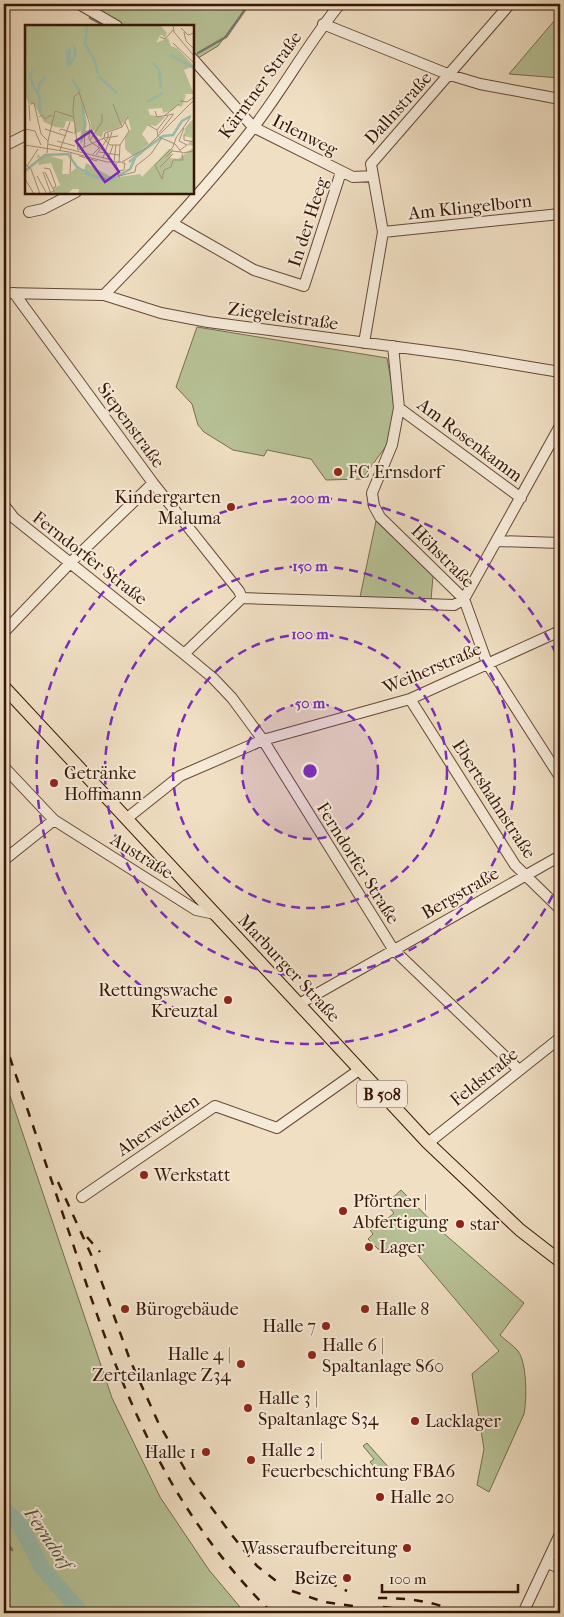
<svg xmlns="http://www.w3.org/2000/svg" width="564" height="1617" font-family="'IM FELL French Canon',serif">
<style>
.green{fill:#b7c296;stroke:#776c4e}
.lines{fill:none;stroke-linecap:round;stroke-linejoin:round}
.stream{stroke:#737a6b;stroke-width:2.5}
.river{stroke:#9bbdae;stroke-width:16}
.minor-casing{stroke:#654836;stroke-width:12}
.major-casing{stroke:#371607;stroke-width:14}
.minor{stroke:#f5ead8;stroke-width:10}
.major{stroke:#f0dfc3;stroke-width:12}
.rail{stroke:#371607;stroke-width:2.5;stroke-dasharray:9 9;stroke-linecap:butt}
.ring{fill:none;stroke:#7b2cbf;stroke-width:2.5;stroke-dasharray:9 6}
.poi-dot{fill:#8f2418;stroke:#f5ead8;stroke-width:2}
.labels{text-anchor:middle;stroke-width:4;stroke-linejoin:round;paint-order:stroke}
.shield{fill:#f5ead8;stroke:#705646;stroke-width:1}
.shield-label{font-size:16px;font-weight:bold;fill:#371607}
.street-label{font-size:18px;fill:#371607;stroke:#f5ead8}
.poi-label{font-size:18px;fill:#371607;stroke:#f5ead8;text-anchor:start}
.water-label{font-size:19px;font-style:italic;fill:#5a5041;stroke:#f5ead8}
.inset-river{fill:none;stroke:#9bbdae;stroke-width:2.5}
.inset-road{fill:none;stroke:#a68f78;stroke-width:1}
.view{fill:#7b2cbf;fill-opacity:0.15;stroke:#7b2cbf;stroke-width:2.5}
.inset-edge{fill:none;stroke:#371607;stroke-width:2.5}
.centre{fill:#7b2cbf;stroke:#f5ead8;stroke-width:2.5}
.ring-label{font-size:15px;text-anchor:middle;font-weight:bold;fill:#7b2cbf;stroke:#f5ead8;stroke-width:4;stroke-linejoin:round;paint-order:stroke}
</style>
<rect width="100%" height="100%" fill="#f0dfc3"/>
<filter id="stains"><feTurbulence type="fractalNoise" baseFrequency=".004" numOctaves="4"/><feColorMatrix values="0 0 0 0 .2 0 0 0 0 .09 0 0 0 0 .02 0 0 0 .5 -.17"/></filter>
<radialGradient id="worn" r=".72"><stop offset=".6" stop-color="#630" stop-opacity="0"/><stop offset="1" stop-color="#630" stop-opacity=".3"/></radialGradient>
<path class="green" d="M85,4H249L218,46L198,58L193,52L192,26H128L117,23Z
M560,14V78L509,74Z
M197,327L387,358L396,409L389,442L362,479L326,480L311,459L267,450L264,456L233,450L204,432L198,425L192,404L176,387Z
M376,521L433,576L431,600L360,597Z
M4,1078L112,1398L160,1497L209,1570L245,1613H88L46,1564L20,1518L4,1503Z
M401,1190L441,1231L524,1303L500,1335C505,1340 513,1345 518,1351C527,1363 527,1399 524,1414L489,1492L477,1485L484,1449L472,1374L499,1351L416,1253L378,1249L368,1239L373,1234L365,1223L369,1219L377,1228L394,1213L386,1204Z
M367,1443L390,1469L382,1476L370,1462L374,1459L363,1446Z
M4,1510L75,1613H4Z"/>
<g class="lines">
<path class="stream" d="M90,18L105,26
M198,53L226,37L249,4
M4,1538L12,1550"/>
<path class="river" d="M4,1509L20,1525L42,1568L82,1613"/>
<g class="minor-casing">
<path id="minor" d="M79,4L117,26
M323,24L450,75L480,84L560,99
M192,58L253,127L353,177L373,176
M4,146L26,135
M29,212L43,209L76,192
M172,223L254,270L304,286L341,172
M383,232L560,214
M4,293L104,295L161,313L208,322L458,355L560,372
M14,293L153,483L239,591L242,598
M104,295C156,242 207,187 253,128C284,88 308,43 340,4
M364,343L383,232L371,164L510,4
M393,346L399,408L392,445L372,493L374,506L380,517L464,599L487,663L560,777
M399,408L521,498
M4,505L14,518L184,654L213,678L232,698L263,740L393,949L519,1070
M497,541L560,543
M4,632L70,563L153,483
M184,654L242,598L454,605L464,599L560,426
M410,699L515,865L560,909
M4,767L54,820L196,910L215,914
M126,819L180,776L263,740L410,699L560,631
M4,860L54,820
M299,1004L560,856
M428,1143L560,1038
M82,1197L215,1106L277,1128L359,1070
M547,1563L560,1568
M523,1613L560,1534"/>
</g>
<g class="major-casing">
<path id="major" d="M4,687L428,1143L520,1230L560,1261"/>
</g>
<use href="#minor" class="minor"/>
<use href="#major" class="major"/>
<path class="rail" d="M4,1040C27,1108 50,1176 73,1244C120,1386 163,1505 272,1613
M58,1182L94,1261L130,1360L158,1422L191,1480L231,1534L257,1566L280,1584
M87,1237L100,1252
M312,1575L347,1591
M292,1591L324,1602L360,1607
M378,1598C408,1598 433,1601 460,1613
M383,1607L433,1613"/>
</g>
<circle cx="310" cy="771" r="68" fill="#7b2cbf" fill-opacity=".12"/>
<g class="ring">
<circle cx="310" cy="771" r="68"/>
<circle cx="310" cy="771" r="137"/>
<circle cx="310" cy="771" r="205"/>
<path d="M559 882A273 273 0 1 1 559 660"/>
</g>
<g class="poi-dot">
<circle cx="338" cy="472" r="5"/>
<circle cx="231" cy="507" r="5"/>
<circle cx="54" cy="783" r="5"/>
<circle cx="228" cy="1000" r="5"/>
<circle cx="144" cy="1175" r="5"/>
<circle cx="343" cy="1211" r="5"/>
<circle cx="460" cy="1224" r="5"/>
<circle cx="369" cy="1247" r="5"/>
<circle cx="125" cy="1309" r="5"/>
<circle cx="365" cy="1309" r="5"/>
<circle cx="326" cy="1326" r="5"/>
<circle cx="312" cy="1355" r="5"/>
<circle cx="241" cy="1364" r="5"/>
<circle cx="248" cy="1408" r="5"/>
<circle cx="415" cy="1421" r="5"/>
<circle cx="206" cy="1452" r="5"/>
<circle cx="251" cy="1460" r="5"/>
<circle cx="380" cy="1497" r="5"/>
<circle cx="407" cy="1548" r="5"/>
<circle cx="347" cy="1578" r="5"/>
</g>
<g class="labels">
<rect class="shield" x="357" y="1080.5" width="50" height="27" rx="4"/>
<g class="shield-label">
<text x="382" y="1100">B 508</text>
</g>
<g class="street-label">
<text transform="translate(260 85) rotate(-54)" y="6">Kärntner Straße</text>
<text transform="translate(398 108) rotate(-48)" y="6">Dallnstraße</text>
<text transform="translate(305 135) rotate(27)" y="6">Irlenweg</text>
<text transform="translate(470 207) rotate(-6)" y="6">Am Klingelborn</text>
<text transform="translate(308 222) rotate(-72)" y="6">In der Heeg</text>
<text transform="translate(283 316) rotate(8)" y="6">Ziegeleistraße</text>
<text transform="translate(131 425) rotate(54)" y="6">Siepenstraße</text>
<text transform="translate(470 440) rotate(37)" y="6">Am Rosenkamm</text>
<text transform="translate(443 556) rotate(45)" y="6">Höhstraße</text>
<text transform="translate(90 558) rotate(38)" y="6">Ferndorfer Straße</text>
<text transform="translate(432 668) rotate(-23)" y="6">Weiherstraße</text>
<text transform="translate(494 799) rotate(57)" y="6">Ebertshahnstraße</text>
<text transform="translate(142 856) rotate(32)" y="6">Austraße</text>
<text transform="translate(358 863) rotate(58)" y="6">Ferndorfer Straße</text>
<text transform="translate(460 893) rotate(-30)" y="6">Bergstraße</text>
<text transform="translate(289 968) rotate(47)" y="6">Marburger Straße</text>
<text transform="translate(484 1077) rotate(-39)" y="6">Feldstraße</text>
<text transform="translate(158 1125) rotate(-34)" y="6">Aherweiden</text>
</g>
<g class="poi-label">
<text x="348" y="478">FC Ernsdorf</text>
<text x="221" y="503" text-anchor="end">Kindergarten<tspan x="221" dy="21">Maluma</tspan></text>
<text x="64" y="779">Getränke<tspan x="64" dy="21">Hoffmann</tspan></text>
<text x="218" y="996" text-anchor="end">Rettungswache<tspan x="218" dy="21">Kreuztal</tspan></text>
<text x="154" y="1181">Werkstatt</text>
<text x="353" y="1207">Pförtner |<tspan x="353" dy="21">Abfertigung</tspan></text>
<text x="470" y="1230">star</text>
<text x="379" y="1253">Lager</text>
<text x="135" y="1315">Bürogebäude</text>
<text x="375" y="1315">Halle 8</text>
<text x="316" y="1332" text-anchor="end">Halle 7</text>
<text x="322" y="1351">Halle 6 |<tspan x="322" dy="21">Spaltanlage S60</tspan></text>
<text x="231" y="1360" text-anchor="end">Halle 4 |<tspan x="231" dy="21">Zerteilanlage Z34</tspan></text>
<text x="258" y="1404">Halle 3 |<tspan x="258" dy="21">Spaltanlage S34</tspan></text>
<text x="425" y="1427">Lacklager</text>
<text x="261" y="1456">Halle 2 |<tspan x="261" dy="21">Feuerbeschichtung FBA6</tspan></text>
<text x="196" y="1458" text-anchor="end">Halle 1</text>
<text x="390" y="1503">Halle 20</text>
<text x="397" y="1554" text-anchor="end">Wasseraufbereitung</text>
<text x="337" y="1584" text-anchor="end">Beize</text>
</g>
<g class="water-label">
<text transform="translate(49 1538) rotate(56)" y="7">Ferndorf</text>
</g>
</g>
<g transform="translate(25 25)">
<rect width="169" height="169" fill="#f0dfc3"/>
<path d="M0,0H135L142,8L140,13L136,9L131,18L143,13L146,21L152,23L169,41L159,45L169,69H158L161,70L158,79L156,82L148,78L152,80L148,85L138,88L137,83L123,84L125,90L140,92L131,101L123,100L117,109L124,119L108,131L100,124V113L106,104L103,93L93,103L78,107L77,112L71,110L69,105L66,109V98L59,83L62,99L58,116L55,119L56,106L49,109L50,97L41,96L39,103L30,102L19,97L9,79L4,80L0,70ZM169,93V121L162,120L168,113L159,111L160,103ZM169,122V169H53L54,164H48L42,169H28L29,163L35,160L26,138L13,140L15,133L11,132L14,129L15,133L22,130L38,135L37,149H44L51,143L64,150L59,145L61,138L88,153L115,149L117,152L144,124H148L145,133L153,134Z" fill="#b7c296"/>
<path class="inset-river" d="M62,1L60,19L69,34L73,49M42,25L43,42M145,30L169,43M128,38L134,45L136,63M44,39L45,23M44,41L50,31L49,20M8,45L5,52L9,62M73,51L92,68M47,54L55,67M9,62L14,71L15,89M13,67L14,59L21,52M122,77L138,68M57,79L60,101L57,114M104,137L117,127M0,146L20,130L43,129L52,142L68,151L86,155L105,144L111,131L138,111L148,110L157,96L166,91M60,148L79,155"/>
<path class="inset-road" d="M148,0L149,7L169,31M156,3L163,10L169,8M159,7L161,16L169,24M135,12L140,14L148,5M148,18L169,38M155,76L162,77L169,72M6,79L9,78L16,109L23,116L22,128M88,79L97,102M4,80L5,96M130,86L132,92L149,89M139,91L154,79M14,92L17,90L20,94L26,90V92M123,100L132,105L133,112M0,104L10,106L16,120M20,104L41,111M132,105L143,91M34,106L36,104L48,108M134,108L148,90M159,109V115L169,117M134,112L150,119L157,128L169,126M78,113L85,120H95M79,113L80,108L97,102L103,92M65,115L77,97V89M23,116L30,86L49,92M32,116L50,121M67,118L81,127M23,119L83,134M0,120L44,127L82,137H97L121,123L169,75M59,122L60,107L65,105M35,125L45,97M53,125L48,86L49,72L54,67L65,100L64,114L67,118M53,125L79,113L93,111M155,125L162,120L154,116L159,103M74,127L94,130M68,129L74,123L73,115M71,130L83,113V108M54,131L72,136M141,132L147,126L156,127M78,133L87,107M83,135L88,120M89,137L91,120M91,138L94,153M94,138L95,120L104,106L100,97M0,139L6,144L15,169M2,141L13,124M135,142L148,129M19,143L25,144L31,161L28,163M93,146L99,145L100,138H97M18,147L26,169M20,147L29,166L22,169M45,148L46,128M12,151L22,169M94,151L110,147L111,141L126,129L136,114M0,154L9,169M137,154L130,140L148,122L151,113L165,93M137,154L139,145L146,142L148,135H158L157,129"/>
<path class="view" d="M66,106L94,147L80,157L51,116Z"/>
<rect width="169" height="169" class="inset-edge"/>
</g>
<circle cx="310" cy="771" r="8" class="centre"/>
<g class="ring-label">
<text x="310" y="503">200 m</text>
<text x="310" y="571">150 m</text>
<text x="310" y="639">100 m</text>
<text x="310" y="708">50 m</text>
</g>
<rect width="564" height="1617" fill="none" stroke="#f0dfc3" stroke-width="20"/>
<rect x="5" y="5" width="554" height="1607" fill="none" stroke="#371607" stroke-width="2.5"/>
<rect x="10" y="10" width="544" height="1597" fill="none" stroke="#371607"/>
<path d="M382 1584v8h136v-8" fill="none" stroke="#371607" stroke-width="2.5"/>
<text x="389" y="1584" font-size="15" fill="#371607" stroke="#f5ead8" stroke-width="4" paint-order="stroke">100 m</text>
<rect width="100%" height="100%" filter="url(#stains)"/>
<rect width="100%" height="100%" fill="url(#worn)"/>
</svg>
